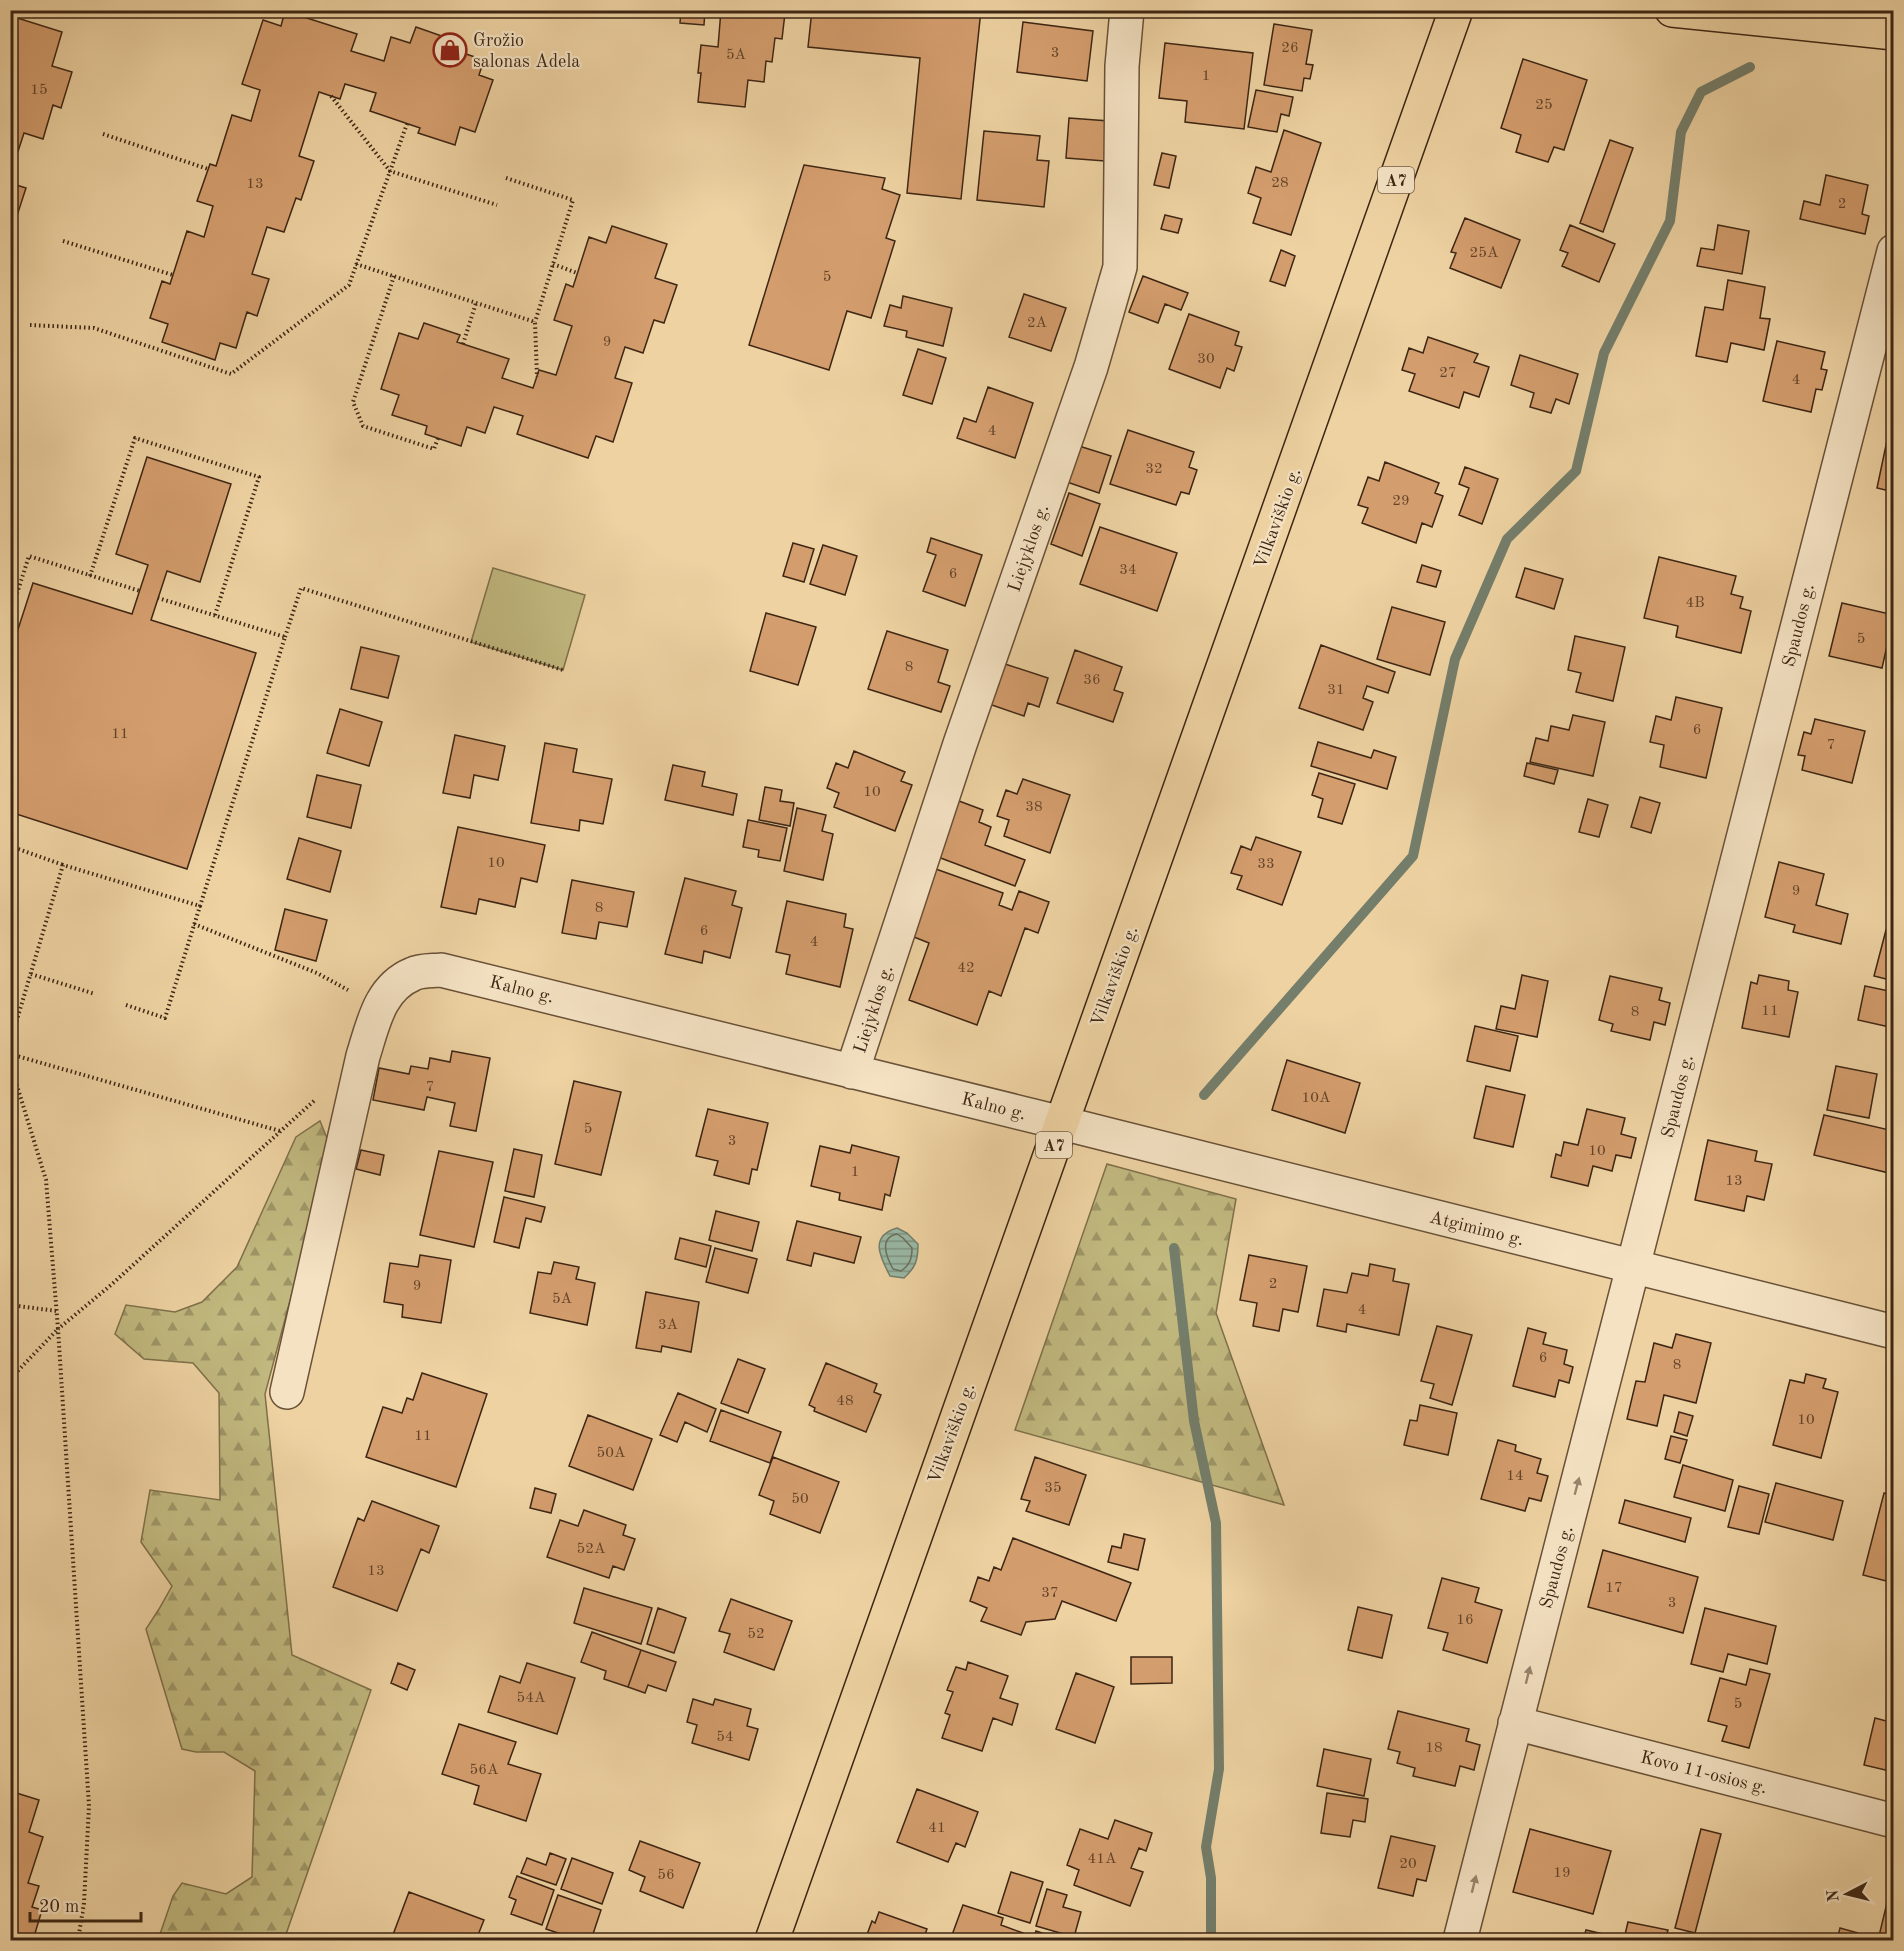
<svg xmlns="http://www.w3.org/2000/svg" width="1904" height="1951" font-family="'Old Standard TT',serif">
<style>
.green{fill:#c1b97f;stroke:#7f704a;stroke-width:1.5}
.forest{fill:url(#forest-firs);stroke:#7f704a;stroke-width:1.5}
.water{fill:url(#water-rules);stroke:#747e6b;stroke-width:1.5}
.lines{fill:none;stroke-linecap:round;stroke-linejoin:round}
.shore{stroke:#6b6f5c;stroke-width:1.5}
.stream{stroke:#747e6b;stroke-width:10}
.building{fill:#d49d6d;stroke:#3d2614;stroke-width:1.5}
.minor-casing{stroke:#695138;stroke-width:36}
.major-casing{stroke:#3d2614;stroke-width:36}
.highway-casing{stroke:#3d2614;stroke-width:36}
.path{stroke:#3d2614;stroke-width:4;stroke-dasharray:1.5 3;stroke-linecap:butt}
.minor{stroke:#f4e2c3;stroke-width:33}
.major{stroke:#eed2a2;stroke-width:33}
.highway{stroke:#eed2a2;stroke-width:33}
.oneway{fill:#98846c}
.labels{text-anchor:middle;stroke-width:4.5;stroke-linejoin:round;paint-order:stroke}
.number-label{font-size:15px;fill:#63442a}
.shield{fill:#f4e2c3;stroke:#745e48;stroke-width:1.5}
.shield-label{font-size:16px;font-weight:bold;fill:#3d2614}
.poi-label{font-size:18px;fill:#3d2614;stroke:#f4e2c3;text-anchor:start}
.street-label{font-size:18px;fill:#3d2614;stroke:#f4e2c3}
</style>
<defs>
<pattern id="forest-firs" width="22" height="20" patternUnits="userSpaceOnUse" patternTransform="scale(1.5)"><rect width="22" height="20" fill="#c1b97f"/><path d="M5 1l3.5 6h-7zM16 11l3.5 6h-7z" fill="#9e9667"/></pattern>
<pattern id="water-rules" width="6" height="5" patternUnits="userSpaceOnUse" patternTransform="scale(1.5)"><rect width="6" height="5" fill="#99b8a5"/><path d="M0 2.5h6" fill="none" stroke="#7e9585"/></pattern>
</defs>
<rect width="100%" height="100%" fill="#eed2a2"/>
<filter id="stains"><feTurbulence type="fractalNoise" baseFrequency=".00333" numOctaves="4"/><feColorMatrix values="0 0 0 0 .2 0 0 0 0 .09 0 0 0 0 .02 0 0 0 .5 -.17"/></filter>
<radialGradient id="worn" r=".72"><stop offset=".6" stop-color="#630" stop-opacity="0"/><stop offset="1" stop-color="#630" stop-opacity=".3"/></radialGradient>
<path class="green" d="M493,568L585,595L563,670L471,642Z"/>
<path class="forest" d="M320,1121L331,1148L265,1394L292,1655L371,1690L284,1940H158L173,1896L182,1883L226,1894L252,1877L255,1771L224,1752H196L182,1749L146,1629L159,1609L172,1586L141,1542L150,1490L220,1500L219,1393L193,1363L144,1359L115,1334L126,1305L175,1312L202,1302L237,1267L296,1137Z
M1107,1164L1236,1199L1216,1313L1284,1505L1015,1430Z"/>
<path class="water" d="M897,1228L907,1233L918,1244C918,1260 916,1267 904,1278L890,1276C880,1257 869,1236 897,1228Z"/>
<g class="lines">
<path class="shore" d="M897,1234L903,1238L912,1248C912,1258 910,1265 901,1271L893,1269C887,1258 878,1238 897,1234Z"/>
<path class="stream" d="M1204,1095L1413,856L1455,659L1507,539L1576,471L1604,353L1670,221L1681,132L1701,92L1750,67
M1174,1248L1194,1421L1216,1523L1219,1769L1206,1847L1211,1878V1940"/>
</g>
<path class="building" d="M681,10H705L704,25L680,23Z
M721,10H776L785,13L782,39L775,38L772,62L766,61L764,82L748,80L745,107L698,102L701,73H698L701,45L718,47Z
M812,10H981L961,199L907,193L920,58L808,47Z
M285,11L357,34L351,51L384,61L391,37L410,43L416,27L453,40L451,49L484,60L479,75L493,80L475,132L460,127L455,145L418,133L420,128L370,111L376,93L345,84L340,99L319,92L299,156L314,161L301,200L296,198L284,232L267,227L252,274L269,279L257,316L247,312L236,348L220,343L215,360L162,342L168,324L150,318L162,281L170,284L187,231L204,237L213,206L197,201L210,164L216,166L232,115L251,121L260,90L242,84L263,20L281,26Z
M11,16L62,32L52,66L72,72L61,108L53,105L43,139L24,133L10,176Z
M1023,22L1093,31L1087,81L1017,72Z
M1274,24L1312,30L1306,64L1313,65L1310,79L1304,78L1302,91L1264,85Z
M1165,43L1253,53L1244,129L1185,122L1187,101L1159,98Z
M1523,59L1587,80L1564,150L1554,147L1548,162L1516,152L1521,135L1501,128Z
M1256,90L1293,97L1289,116L1281,114L1277,132L1248,127Z
M1069,118L1109,121L1105,161L1066,158Z
M1284,130L1321,143L1291,235L1253,223L1261,198L1248,193L1256,167L1271,172Z
M984,131L1040,136L1037,160L1049,161L1044,207L977,200Z
M1610,140L1633,148L1603,232L1580,223Z
M1162,153L1176,156L1169,188L1154,185Z
M804,165L885,178L882,189L900,195L886,238L895,241L871,318L847,311L829,370L749,345Z
M1826,175L1868,185L1862,214L1869,216L1865,234L1800,219L1804,201L1820,205Z
M10,183L26,188L14,225L10,223Z
M1165,215L1182,219L1178,233L1161,229Z
M1465,218L1520,240L1501,288L1450,268L1456,253L1451,252Z
M1570,225L1615,244L1599,282L1562,266L1568,253L1560,250Z
M1718,225L1749,231L1742,274L1697,266L1701,248L1714,250Z
M612,226L667,244L655,278L677,285L664,323L654,320L643,353L625,347L615,378L632,383L613,442L596,436L588,458L517,434L523,416L494,407L485,433L467,427L461,446L425,434L427,426L392,415L399,395L381,389L399,333L418,339L424,323L460,335L457,342L509,359L502,378L533,388L539,370L556,375L572,326L554,320L566,284L573,287L589,237L606,243Z
M1281,250L1295,256L1285,286L1270,281Z
M1143,276L1188,293L1181,310L1165,304L1158,323L1129,312Z
M1728,280L1765,287L1760,318L1770,319L1764,350L1731,343L1727,362L1696,356L1705,307L1723,310Z
M1024,294L1066,308L1051,351L1009,337Z
M903,296L952,308L943,346L906,337L907,331L884,326L890,305L901,308Z
M1189,314L1239,332L1235,345L1242,347L1234,371L1227,368L1220,388L1169,369Z
M1428,337L1478,354L1474,362L1489,367L1479,397L1464,392L1459,408L1409,391L1415,374L1402,370L1409,348L1423,353Z
M1777,341L1825,352L1821,369L1827,370L1822,390L1816,389L1811,412L1763,401Z
M918,349L946,358L932,404L903,395Z
M1520,355L1578,374L1569,404L1556,399L1551,413L1530,407L1534,393L1511,385Z
M988,387L1033,403L1015,458L957,438L964,418L976,422Z
M1128,430L1194,452L1189,467L1197,470L1189,494L1181,492L1176,505L1110,484Z
M1889,431L1894,432V492L1877,488Z
M1079,446L1111,456L1099,493L1067,482Z
M147,457L231,484L200,582L167,571L151,620L256,653L187,869L10,812V654L33,583L132,614L148,565L116,554Z
M1385,462L1439,483L1435,493L1443,496L1432,527L1422,523L1416,543L1362,523L1368,508L1358,505L1368,477L1379,481Z
M1465,467L1498,479L1482,524L1459,515L1469,488L1459,484Z
M1069,493L1100,504L1082,556L1051,544Z
M1100,527L1177,553L1157,611L1080,584Z
M931,538L982,555L965,606L923,591L936,555L927,552Z
M793,543L814,549L804,582L783,576Z
M823,545L857,556L845,595L810,584Z
M1659,557L1736,576L1731,594L1743,597L1740,608L1751,611L1741,653L1676,637L1678,626L1644,618Z
M1422,565L1441,571L1436,587L1417,582Z
M1525,568L1563,579L1554,609L1516,597Z
M1842,603L1894,615L1882,668L1829,656Z
M1392,607L1445,622L1430,675L1377,659Z
M766,613L816,627L798,685L750,671Z
M887,631L948,650L938,682L950,686L941,712L868,689Z
M1575,636L1625,647L1613,701L1576,692L1581,673L1568,670Z
M1321,645L1395,672L1388,693L1367,686L1363,698L1373,702L1363,730L1299,708Z
M361,647L399,656L388,698L351,689Z
M1075,650L1122,667L1114,690L1123,693L1113,722L1057,703Z
M1002,663L1048,678L1039,707L1028,703L1024,716L989,704Z
M1676,697L1722,708L1706,778L1660,767L1664,745L1650,742L1656,716L1671,720Z
M340,709L382,722L369,766L327,753Z
M1573,715L1605,722L1593,776L1530,762L1536,738L1548,741L1551,726L1569,730Z
M1815,719L1865,731L1852,783L1802,770L1805,756L1798,755L1804,732L1811,734Z
M455,735L505,746L498,780L474,775L470,798L443,793Z
M1318,742L1371,758L1374,750L1396,757L1387,789L1311,766Z
M545,743L577,749L573,772L612,779L603,824L580,820L579,831L531,823Z
M854,751L905,772L901,781L912,785L895,831L834,807L839,793L827,788L836,763L848,768Z
M1527,763L1558,770L1554,784L1524,776Z
M673,765L705,772L702,786L737,794L733,815L665,800Z
M1319,773L1355,784L1342,824L1318,817L1323,799L1312,795Z
M317,775L361,785L351,828L307,817Z
M1023,779L1070,795L1050,853L1004,836L1009,820L997,816L1006,790L1017,794Z
M765,787L782,790L780,801L794,803L790,826L759,820Z
M1640,797L1660,803L1651,833L1631,827Z
M1588,799L1608,805L1599,837L1579,832Z
M959,801L983,810L979,822L991,827L985,845L1025,860L1015,886L938,857Z
M797,808L826,815L822,831L833,834L823,880L784,871Z
M748,820L787,828L780,861L758,857L759,850L743,847Z
M458,827L545,845L537,882L521,878L515,907L479,899L476,914L441,907Z
M1256,837L1301,852L1282,905L1237,889L1242,876L1231,873L1241,846L1251,850Z
M299,838L341,851L330,892L287,879Z
M1779,862L1824,874L1816,905L1848,914L1841,944L1793,932L1795,925L1765,917Z
M933,868L1003,893L999,905L1012,910L1019,891L1049,902L1038,933L1025,928L1001,996L989,991L977,1025L909,1000L929,943L909,935Z
M685,878L736,891L732,905L742,908L730,958L704,951L702,963L665,954Z
M572,880L634,892L627,927L599,922L596,939L562,933Z
M787,901L846,914L844,927L853,929L840,987L786,974L790,955L776,952Z
M285,909L327,920L316,961L275,950Z
M1886,930L1894,932V981L1874,976Z
M1522,975L1548,981L1537,1037L1496,1029L1501,1006L1515,1009Z
M1759,975L1789,981L1788,990L1798,992L1789,1037L1742,1028L1751,982L1757,984Z
M1610,976L1662,988L1659,1000L1670,1003L1665,1025L1654,1022L1650,1040L1611,1031L1613,1024L1599,1020Z
M1865,986L1894,992V1028L1858,1020Z
M1475,1026L1518,1036L1510,1071L1467,1061Z
M452,1051L490,1058L476,1131L450,1126L455,1103L427,1097L424,1110L373,1100L379,1068L409,1074L411,1066L428,1069L430,1058L450,1062Z
M1287,1060L1360,1083L1345,1133L1272,1110Z
M1836,1066L1877,1074L1869,1118L1827,1110Z
M574,1081L621,1092L601,1175L555,1164Z
M1486,1086L1525,1095L1513,1147L1474,1138Z
M708,1109L768,1123L757,1170L752,1169L749,1184L714,1175L718,1161L696,1156Z
M1587,1109L1625,1118L1621,1134L1636,1138L1631,1158L1616,1155L1612,1171L1593,1166L1588,1186L1551,1177L1556,1154L1561,1156L1564,1142L1578,1145Z
M1824,1115L1894,1131V1155L1889,1173L1814,1155Z
M1708,1140L1757,1151L1755,1161L1772,1164L1764,1200L1747,1196L1744,1211L1695,1200Z
M852,1145L899,1157L890,1196L885,1194L882,1210L839,1200L840,1193L811,1186L820,1146L850,1153Z
M514,1149L542,1155L534,1197L505,1191Z
M361,1150L384,1155L380,1175L356,1169Z
M439,1151L493,1162L474,1247L420,1235Z
M504,1197L545,1207L541,1222L526,1218L519,1248L494,1242Z
M716,1211L759,1222L752,1251L709,1240Z
M797,1221L861,1237L854,1263L814,1253L811,1266L787,1260Z
M680,1238L711,1246L706,1267L675,1259Z
M715,1248L757,1259L748,1293L706,1282Z
M420,1255L451,1260L441,1323L402,1317L403,1305L384,1302L390,1263L418,1267Z
M1249,1255L1307,1266L1298,1312L1283,1309L1279,1331L1253,1326L1257,1303L1240,1300Z
M554,1262L579,1267L576,1279L595,1283L587,1325L530,1313L538,1272L551,1274Z
M1370,1264L1395,1269L1393,1281L1409,1284L1399,1335L1347,1324L1346,1332L1317,1326L1324,1289L1347,1293L1352,1273L1368,1276Z
M646,1292L699,1302L691,1352L662,1346L661,1352L636,1348Z
M1437,1326L1472,1335L1452,1405L1430,1398L1434,1384L1421,1381Z
M1528,1328L1546,1333L1543,1344L1567,1350L1564,1364L1573,1367L1569,1383L1559,1380L1555,1397L1513,1386Z
M1676,1334L1711,1343L1696,1403L1664,1395L1657,1426L1627,1419L1636,1381L1645,1382L1654,1343L1672,1348Z
M738,1359L765,1369L748,1413L721,1403Z
M826,1363L877,1384L874,1392L881,1395L866,1432L814,1411L815,1408L809,1405Z
M422,1373L487,1394L456,1487L366,1457L383,1407L402,1413L407,1398L413,1400Z
M1806,1374L1826,1379L1823,1388L1838,1392L1821,1458L1773,1445L1790,1380L1804,1383Z
M678,1393L716,1409L707,1432L685,1422L677,1442L660,1435Z
M1420,1405L1457,1413L1448,1455L1404,1445L1410,1420L1417,1421Z
M721,1410L781,1432L770,1463L710,1441Z
M1679,1412L1693,1416L1687,1436L1674,1432Z
M588,1415L652,1439L633,1490L569,1466Z
M1671,1436L1687,1440L1680,1463L1665,1459Z
M1498,1440L1516,1445L1515,1451L1541,1459L1537,1473L1548,1476L1541,1501L1529,1498L1525,1511L1481,1499Z
M773,1457L839,1482L820,1533L770,1514L774,1501L759,1495Z
M1035,1457L1086,1475L1069,1525L1026,1511L1030,1501L1021,1499Z
M1683,1465L1733,1480L1725,1511L1674,1497Z
M1776,1483L1843,1501L1833,1540L1765,1522Z
M1739,1486L1769,1494L1759,1534L1728,1527Z
M535,1488L556,1494L551,1513L530,1508Z
M1884,1493L1894,1495V1583L1863,1575Z
M1625,1500L1691,1518L1685,1542L1619,1523Z
M372,1501L439,1526L429,1553L421,1549L397,1611L333,1587L358,1518L364,1521Z
M584,1510L626,1525L623,1535L635,1539L624,1570L613,1566L609,1578L547,1557L560,1520L578,1526Z
M1124,1534L1145,1539L1138,1570L1108,1562L1112,1546L1121,1548Z
M1013,1538L1131,1583L1116,1621L1062,1601L1055,1619L1026,1622L1021,1635L981,1621L987,1608L970,1601L978,1577L989,1581L994,1567L1001,1570Z
M1603,1550L1698,1577L1683,1633L1588,1607Z
M1442,1578L1479,1588L1475,1602L1502,1610L1487,1663L1443,1650L1448,1633L1428,1628Z
M584,1588L652,1608L641,1644L574,1623Z
M731,1599L792,1621L774,1670L724,1652L730,1634L719,1631Z
M1358,1607L1392,1615L1382,1658L1348,1650Z
M658,1608L686,1618L674,1653L647,1644Z
M1705,1608L1776,1626L1767,1664L1728,1654L1723,1672L1691,1664Z
M592,1632L641,1650L628,1687L604,1679L606,1671L581,1662Z
M641,1650L676,1662L666,1691L648,1685L645,1693L628,1687Z
M1131,1657H1172V1683L1131,1684Z
M968,1662L1008,1676L1000,1698L1018,1704L1012,1725L993,1718L982,1751L942,1738L950,1715L945,1713L953,1692L947,1690L956,1667L966,1670Z
M398,1663L415,1670L407,1690L391,1683Z
M527,1663L575,1678L557,1734L488,1712L500,1676L520,1683Z
M1750,1669L1770,1674L1749,1748L1722,1741L1727,1726L1708,1721L1720,1678L1746,1685Z
M1076,1673L1114,1687L1095,1743L1056,1729Z
M693,1699L713,1705L715,1699L751,1709L747,1726L758,1729L749,1760L692,1743L697,1725L687,1722Z
M1398,1711L1469,1729L1466,1741L1480,1745L1474,1770L1460,1766L1455,1786L1413,1776L1415,1768L1397,1763L1400,1752L1388,1749Z
M1875,1718L1894,1723V1772L1864,1765Z
M459,1724L516,1742L508,1764L541,1774L526,1821L474,1804L479,1786L442,1774Z
M1324,1749L1371,1759L1364,1796L1317,1786Z
M917,1789L978,1812L965,1847L956,1843L948,1862L897,1842Z
M10,1791L39,1800L29,1832L43,1837L28,1883L39,1886L32,1907L42,1910L33,1940H10Z
M1327,1793L1368,1799L1365,1822L1353,1820L1350,1837L1321,1833Z
M1115,1820L1152,1833L1146,1851L1139,1848L1131,1868L1143,1872L1130,1906L1074,1885L1079,1870L1067,1865L1080,1829L1108,1839Z
M1530,1829L1611,1851L1593,1914L1513,1892Z
M1701,1829L1721,1834L1695,1933L1675,1928Z
M1391,1836L1435,1846L1426,1881L1417,1879L1413,1896L1378,1888Z
M640,1841L700,1863L683,1908L640,1891L645,1877L629,1870Z
M550,1853L566,1859L556,1885L521,1873L527,1858L546,1865Z
M572,1858L613,1873L602,1904L561,1889Z
M1011,1872L1043,1882L1030,1923L998,1913Z
M517,1876L554,1890L542,1925L511,1914L516,1900L509,1897Z
M1893,1878H1894V1939L1879,1936Z
M1047,1889L1067,1895L1063,1907L1081,1912L1074,1937L1036,1926Z
M409,1892L484,1920L478,1935L486,1938L485,1940H391Z
M558,1895L601,1910L591,1940H562L564,1935L546,1929Z
M963,1905L1003,1918L1001,1925L1023,1933L1020,1940H969L952,1935Z
M879,1912L927,1929L923,1940H865L872,1921L875,1923Z
M1628,1922L1668,1930L1665,1940H1583L1586,1930L1624,1939Z
M1840,1928L1858,1933L1856,1940H1837Z
M1036,1931L1063,1940H1033Z"/>
<g class="lines">
<g class="minor-casing">
<path id="minor" d="M852,1072L960,744L1091,367L1120,267L1122,66L1127,10
M287,1392L363,1056C373,1025 379,988 413,974C421,970 433,971 441,970L1062,1123L1894,1332
M1515,1723L1894,1821
M1460,1940L1894,251"/>
</g>
<g class="major-casing">
<path id="major" d="M1672,10L1894,33"/>
</g>
<g class="highway-casing">
<path id="highway" d="M772,1940L1456,10"/>
</g>
<path class="path" d="M331,96L390,171L497,205
M103,134L208,169
M506,178L573,200L535,322
M63,241L173,275
M356,264L535,322L537,377
M553,264L577,273
M394,276L353,402L363,426L434,449L438,438
M30,325L94,328L231,374L349,285L407,124
M463,344L476,303
M90,576L135,438L259,477L215,615
M10,615L29,556L140,591
M285,637L301,588L563,670
M10,846L63,865
M194,924L317,973L348,990
M31,974L95,994
M126,1005L165,1018L200,906
M10,1043L63,865L200,906L285,637L158,598
M10,1054L280,1131
M10,1063L46,1180L58,1329L10,1379
M10,1305L57,1311
M78,1940L84,1903L89,1806L58,1329L111,1285L316,1099"/>
<use href="#minor" class="minor"/>
<use href="#major" class="major"/>
<use href="#highway" class="highway"/>
</g>
<defs><path id="oneway-solid" d="M-6-.8H1V-3.2L6.5 0L1 3.2V.8H-6Z" transform="scale(1.5)"/></defs>
<g class="oneway">
<use href="#oneway-solid" transform="translate(1577 1486) rotate(-75)"/>
<use href="#oneway-solid" transform="translate(1528 1675) rotate(-76)"/>
<use href="#oneway-solid" transform="translate(1474 1884) rotate(-76)"/>
</g>
<defs>
<g id="shop-ring" transform="scale(1.725)"><circle r="9.5" fill="#f4e2c3" stroke="#8f2418" stroke-width="1.5"/><path d="M-5-2.5h2.3a2.7 3.5 0 0 1 5.4 0H5L5.5 6h-11ZM-1.5-2.5h3a1.5 2.3 0 0 0-3 0Z" fill="#8f2418"/></g>
</defs>
<g fill-rule="evenodd">
<use href="#shop-ring" x="450" y="50"/>
</g>
<g class="labels">
<g class="number-label">
<text x="1290" y="52">26</text>
<text x="1055" y="57">3</text>
<text x="736" y="59">5A</text>
<text x="1206" y="80">1</text>
<text x="39" y="94">15</text>
<text x="1544" y="109">25</text>
<text x="1280" y="187">28</text>
<text x="255" y="188">13</text>
<text x="1842" y="208">2</text>
<text x="1484" y="257">25A</text>
<text x="827" y="281">5</text>
<text x="1037" y="327">2A</text>
<text x="607" y="346">9</text>
<text x="1206" y="363">30</text>
<text x="1448" y="377">27</text>
<text x="1796" y="384">4</text>
<text x="992" y="435">4</text>
<text x="1154" y="473">32</text>
<text x="1401" y="505">29</text>
<text x="1128" y="574">34</text>
<text x="953" y="578">6</text>
<text x="1695" y="607">4B</text>
<text x="1861" y="643">5</text>
<text x="909" y="671">8</text>
<text x="1092" y="684">36</text>
<text x="1336" y="694">31</text>
<text x="1697" y="734">6</text>
<text x="120" y="738">11</text>
<text x="1831" y="749">7</text>
<text x="872" y="796">10</text>
<text x="1034" y="811">38</text>
<text x="496" y="867">10</text>
<text x="1266" y="868">33</text>
<text x="1796" y="895">9</text>
<text x="599" y="912">8</text>
<text x="704" y="935">6</text>
<text x="814" y="946">4</text>
<text x="966" y="972">42</text>
<text x="1770" y="1015">11</text>
<text x="1635" y="1016">8</text>
<text x="430" y="1091">7</text>
<text x="1316" y="1102">10A</text>
<text x="588" y="1133">5</text>
<text x="732" y="1145">3</text>
<text x="1597" y="1155">10</text>
<text x="855" y="1176">1</text>
<text x="1734" y="1185">13</text>
<text x="1273" y="1288">2</text>
<text x="417" y="1290">9</text>
<text x="562" y="1303">5A</text>
<text x="1362" y="1314">4</text>
<text x="668" y="1329">3A</text>
<text x="1543" y="1362">6</text>
<text x="1677" y="1369">8</text>
<text x="845" y="1405">48</text>
<text x="1806" y="1424">10</text>
<text x="423" y="1440">11</text>
<text x="611" y="1457">50A</text>
<text x="1515" y="1480">14</text>
<text x="1053" y="1492">35</text>
<text x="800" y="1503">50</text>
<text x="591" y="1553">52A</text>
<text x="376" y="1575">13</text>
<text x="1614" y="1592">17</text>
<text x="1050" y="1597">37</text>
<text x="1672" y="1607">3</text>
<text x="1465" y="1624">16</text>
<text x="756" y="1638">52</text>
<text x="531" y="1702">54A</text>
<text x="1738" y="1708">5</text>
<text x="725" y="1741">54</text>
<text x="1434" y="1752">18</text>
<text x="484" y="1774">56A</text>
<text x="937" y="1832">41</text>
<text x="1102" y="1863">41A</text>
<text x="1408" y="1868">20</text>
<text x="1562" y="1877">19</text>
<text x="666" y="1879">56</text>
</g>
<g class="shield">
<rect x="1378" y="167" width="36" height="26" rx="4.5"/>
<rect x="1036" y="1132" width="36" height="26" rx="4.5"/>
</g>
<g class="shield-label">
<text x="1396" y="186">A7</text>
<text x="1054" y="1151">A7</text>
</g>
<g class="poi-label">
<text x="473" y="46">Grožio<tspan x="473" dy="21">salonas Adela</tspan></text>
</g>
<g class="street-label">
<text transform="translate(1277 518) rotate(-70)" y="6">Vilkaviškio g.</text>
<text transform="translate(1028 548) rotate(-71)" y="6">Liejyklos g.</text>
<text transform="translate(1798 625) rotate(-76)" y="6">Spaudos g.</text>
<text transform="translate(1114 976) rotate(-70)" y="6">Vilkaviškio g.</text>
<text transform="translate(522 989) rotate(14)" y="6">Kalno g.</text>
<text transform="translate(873 1009) rotate(-72)" y="6">Liejyklos g.</text>
<text transform="translate(1677 1096) rotate(-76)" y="6">Spaudos g.</text>
<text transform="translate(994 1106) rotate(14)" y="6">Kalno g.</text>
<text transform="translate(1477 1228) rotate(14)" y="6">Atgimimo g.</text>
<text transform="translate(951 1433) rotate(-70)" y="6">Vilkaviškio g.</text>
<text transform="translate(1556 1567) rotate(-75)" y="6">Spaudos g.</text>
<text transform="translate(1704 1772) rotate(14)" y="6">Kovo 11-osios g.</text>
</g>
</g>
<rect width="1904" height="1951" fill="none" stroke="#eed2a2" stroke-width="36"/>
<rect x="12" y="12" width="1880" height="1927" fill="none" stroke="#3d2614" stroke-width="3"/>
<rect x="18" y="18" width="1868" height="1915" fill="none" stroke="#3d2614" stroke-width="1.5"/>
<g transform="translate(1847 1894) rotate(263)" stroke="#f4e2c3" stroke-width="4.5" paint-order="stroke">
<path d="M0-4.5L10 22L0 15L-10 22Z" fill="#3d2614"/>
<text y="-9" font-size="16" font-weight="bold" text-anchor="middle" fill="#3d2614">N</text>
</g>
<path d="M30 1912v9h111v-9" fill="none" stroke="#3d2614" stroke-width="3"/>
<text x="39" y="1912" font-size="18" fill="#3d2614" stroke="#f4e2c3" stroke-width="4.5" paint-order="stroke">20 m</text>
<rect width="100%" height="100%" filter="url(#stains)"/>
<rect width="100%" height="100%" fill="url(#worn)"/>
</svg>
